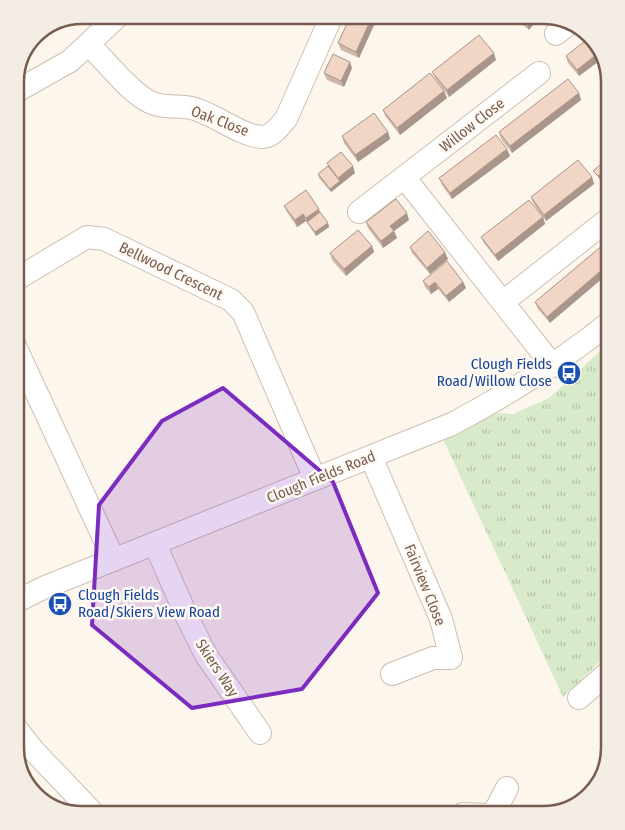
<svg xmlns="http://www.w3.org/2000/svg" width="625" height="830" font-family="'Fira Sans Condensed',sans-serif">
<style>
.park{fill:url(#park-tufts)}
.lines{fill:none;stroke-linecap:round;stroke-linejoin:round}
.minor-casing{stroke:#cfbeb1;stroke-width:24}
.minor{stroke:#fff;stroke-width:22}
.wall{fill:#cfb7a9}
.shaded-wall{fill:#a9958a}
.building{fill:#f1d5c5;stroke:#a9958a}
.marked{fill:#7b2cbf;fill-opacity:0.2;stroke:#7b2cbf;stroke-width:4;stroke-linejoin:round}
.labels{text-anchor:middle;stroke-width:5;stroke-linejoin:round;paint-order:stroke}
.street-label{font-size:15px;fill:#785c4f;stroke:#fefaf3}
.transit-label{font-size:15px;fill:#164399;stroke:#fefaf3;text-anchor:end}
.rim{fill:none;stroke:#785c4f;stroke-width:2.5}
</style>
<defs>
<pattern id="park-tufts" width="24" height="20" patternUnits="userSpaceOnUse" patternTransform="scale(1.25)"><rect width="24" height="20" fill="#d8eaca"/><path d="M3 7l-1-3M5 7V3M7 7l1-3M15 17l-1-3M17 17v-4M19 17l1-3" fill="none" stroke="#b4c1a6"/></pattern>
</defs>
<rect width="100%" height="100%" fill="#fcf6ec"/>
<path class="park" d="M610,342V655L606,656L563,697L443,439L497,413L513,414L549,398Z"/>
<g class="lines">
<g class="minor-casing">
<path id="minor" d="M556,34L571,22
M88,44C107,62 125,87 146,100C161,109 175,105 191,108C214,113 240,136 262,137C273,137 280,125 286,119L332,15
M15,92L70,61L119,15
M404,177L553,366
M359,212L539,73
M15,280L87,237L104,239L231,300L243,312L315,479
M503,302L610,218
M15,346L114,560
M371,457L441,619L451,658H433L392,674
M155,544L187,617L206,655L260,733
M15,602L43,588L452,424C508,394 561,362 610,322
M579,698L610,671
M15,727L33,750L95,815
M463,814L489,815
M493,815L507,788"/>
</g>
<use href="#minor" class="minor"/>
</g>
<path class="wall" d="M385,15H395L393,19Z
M512,15H541L529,30L513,17Z
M375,23L359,58L341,50L338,43Z
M599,45L603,58L579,76L568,63L566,56Z
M496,60L449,97L435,78L432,72Z
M352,68L344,87L327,80L324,73Z
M444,91L447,98L400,135L385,116L383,110Z
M579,93L581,100L512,153L501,139L499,132Z
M388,132L390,139L358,162L344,143L342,136Z
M510,156L452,199L442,185L439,178Z
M327,163L355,173L331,192L319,178L318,174L328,166Z
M592,177L594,184L546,221L533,203L531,197Z
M284,206L320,212L328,223L329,227L316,236L306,221L297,227L287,212Z
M543,217L545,224L498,261L484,243L481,237Z
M409,220L394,231L397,238L383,248L368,228L366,222Z
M610,239L550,323L538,309L535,302Z
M372,246L374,252L346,276L332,260L330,253Z
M410,247L448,259L430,274L412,253Z
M423,281L463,282L466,288L449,302L438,289L431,294L425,287Z"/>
<path class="shaded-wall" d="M534,15H541L529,30L527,24Z
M372,17L375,23L359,58L356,52Z
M601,51L603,58L579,76L577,70Z
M494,53L496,60L449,97L447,90Z
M350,62L352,68L344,87L341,81Z
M444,91L447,98L400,135L397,128Z
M579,93L581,100L512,153L510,146Z
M388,132L390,139L358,162L355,155Z
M507,149L510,156L452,199L450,193Z
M353,166L355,173L331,192L330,189L340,181L338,178Z
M606,170L607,173L599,179L598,176Z
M592,177L594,184L546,221L544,215Z
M319,209L321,216L307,222L306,218Z
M407,213L409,220L394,231L397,238L383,248L381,241L390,226Z
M303,214L306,221L297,227L295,220Z
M543,217L545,224L498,261L495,255Z
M328,223L329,227L316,236L315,232Z
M372,246L374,252L346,276L344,269Z
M445,252L448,259L430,274L427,268Z
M610,263V272L550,323L547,317Z
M435,282L438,289L431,294L429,287Z
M463,282L466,288L449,302L446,296Z"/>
<path class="building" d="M351,15H368L372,17L356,52L338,43Z
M516,15H534L527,24Z
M479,35L494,53L447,90L432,72Z
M590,37L599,45L601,51L577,70L566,56Z
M333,54L350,62L341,81L324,73Z
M430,73L444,91L397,128L383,110Z
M568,79L579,93L510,146L499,132Z
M374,113L388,132L355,155L342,136Z
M496,135L507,149L450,193L439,178Z
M341,152L353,166L338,178L327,163Z
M578,160L592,177L544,215L531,197Z
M601,164L606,170L598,176L593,171Z
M328,166L340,181L330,189L318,174Z
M306,190L319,209L306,218L303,214L295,220L284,206Z
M396,199L407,213L390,226L394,231L381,241L366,222Z
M529,200L543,217L495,255L481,237Z
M320,212L328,223L315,232L307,222Z
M358,230L372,246L344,269L330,253Z
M428,231L445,252L427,268L410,247Z
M610,239V263L547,317L535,302Z
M447,261L463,282L446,296L435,282L429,287L423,281Z"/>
<path class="marked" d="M223,388L333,482L378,593L302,689L192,708L92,625L99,505L162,421Z"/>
<defs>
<g id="bus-disc" transform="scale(1.25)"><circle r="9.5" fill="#1a4fb4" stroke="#fefaf3"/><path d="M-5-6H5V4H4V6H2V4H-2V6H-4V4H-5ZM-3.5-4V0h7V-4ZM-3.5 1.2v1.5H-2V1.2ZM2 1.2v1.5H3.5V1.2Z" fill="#fff"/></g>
</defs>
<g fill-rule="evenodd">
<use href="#bus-disc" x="569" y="373"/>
<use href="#bus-disc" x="60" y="604"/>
</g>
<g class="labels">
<g class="street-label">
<text transform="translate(220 121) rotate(21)" y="5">Oak Close</text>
<text transform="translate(472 125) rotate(-38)" y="5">Willow Close</text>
<text transform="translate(171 271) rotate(26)" y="5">Bellwood Crescent</text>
<text transform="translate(321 477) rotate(-22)" y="5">Clough Fields Road</text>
<text transform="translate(425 585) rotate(68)" y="5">Fairview Close</text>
<text transform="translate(217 668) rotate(57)" y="5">Skiers Way</text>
</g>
<g class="transit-label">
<text x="552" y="369">Clough Fields<tspan x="552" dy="17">Road/Willow Close</tspan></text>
<text x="78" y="600" text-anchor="start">Clough Fields<tspan x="78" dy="17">Road/Skiers View Road</tspan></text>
</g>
</g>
<path d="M0 0H625V830H0ZM82 24H543A58 58 0 0 1 601 82V748A58 58 0 0 1 543 806H82A58 58 0 0 1 24 748V82A58 58 0 0 1 82 24Z" fill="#f3ede6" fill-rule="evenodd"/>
<path class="rim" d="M82 24H543A58 58 0 0 1 601 82V748A58 58 0 0 1 543 806H82A58 58 0 0 1 24 748V82A58 58 0 0 1 82 24Z"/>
</svg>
